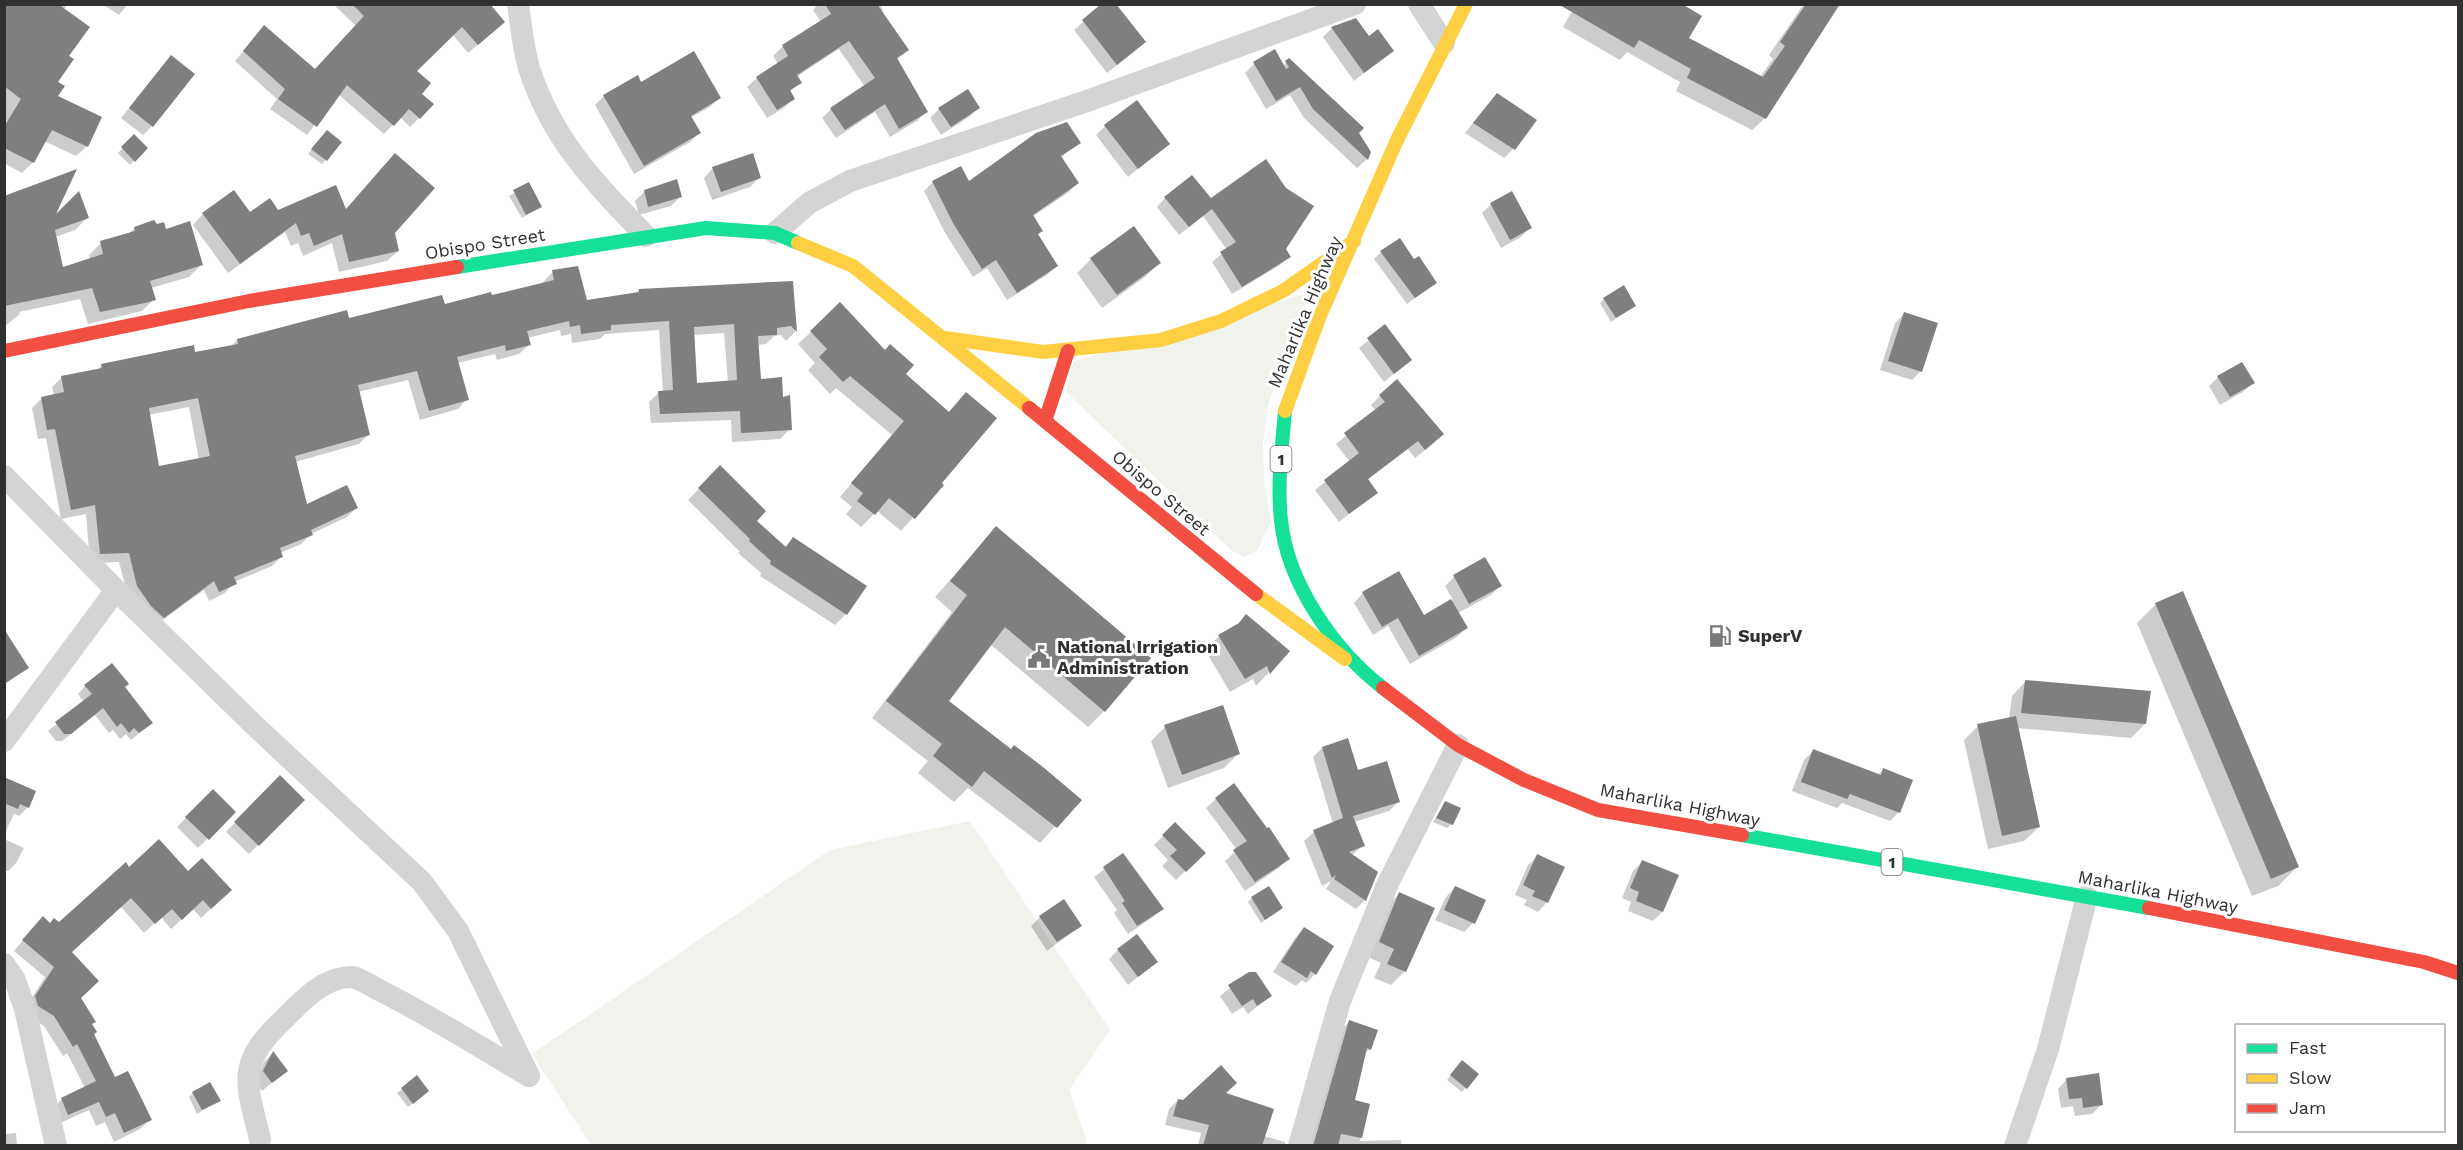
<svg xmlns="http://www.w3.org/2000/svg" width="2463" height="1150" font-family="'Work Sans',sans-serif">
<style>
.green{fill:#f0f2ec}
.shadow{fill:#0003;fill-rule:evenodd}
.building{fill:#7f7f7f;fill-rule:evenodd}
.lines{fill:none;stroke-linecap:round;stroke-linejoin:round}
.street{stroke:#d4d4d4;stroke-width:22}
.fast{stroke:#16e098;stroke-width:14}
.slow{stroke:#ffcf43;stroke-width:14}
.jam{stroke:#f24e42;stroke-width:14}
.labels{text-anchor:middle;stroke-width:6;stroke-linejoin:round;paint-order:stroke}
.shield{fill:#fff;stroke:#6e6e6e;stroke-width:1.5}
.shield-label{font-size:16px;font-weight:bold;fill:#303030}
.street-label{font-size:18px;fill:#303030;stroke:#fff}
.poi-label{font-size:18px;font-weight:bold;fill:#303030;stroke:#fff;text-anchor:start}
</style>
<rect width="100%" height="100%" fill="#fff"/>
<path class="green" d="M1302,295L1306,303L1284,354L1268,406L1263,444L1264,479L1271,522L1257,551L1244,557L1231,550L1066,392L1074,361Z
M970,821L1110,1030L1069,1090L1087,1142L1084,1145H591L532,1054L830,850Z"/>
<path class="shadow" d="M4,4H68L63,10L67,56L56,83V97L87,146L76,156L44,141L33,162L22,173L4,163Z
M102,4H128L119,15Z
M333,4H437L494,31L468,53L453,35L415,72L420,94L419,118L410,127L400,117L384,134L338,94L307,135L270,109L277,99L235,61L264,27L315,70L356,26Z
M818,4H879L883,10L881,12L907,50L897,60L926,112L917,121L890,137L875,112L836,138L822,118L831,109L865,87L839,49L796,77L800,82L790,92L794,98L784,108L767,118L747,87L757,78L778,64L773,56L783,46L821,22L813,10Z
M1104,4L1135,51L1107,73L1074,30Z
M1576,4L1687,39L1760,77L1773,59L1769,55L1801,8L1805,4H1827L1802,59L1804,61L1765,118L1752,130L1676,91L1680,82L1627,52L1620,60L1563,27Z
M1355,20L1368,38L1392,51L1354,81L1323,37L1332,28Z
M1289,60L1358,133L1369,153L1366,160L1357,168L1304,118L1290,95L1266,109L1245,73L1254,64L1283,66Z
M162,67L152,126L143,135L121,118Z
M641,84L719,98L710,107L690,118L699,133L690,142L634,174L595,105L604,96Z
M1488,104L1513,149L1504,158L1465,133Z
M978,108L969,117L941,135L930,118L939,109Z
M1105,126L1168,144L1128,177L1096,135Z
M134,136L146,148L130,165L118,153Z
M323,136L340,142L322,164L308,154Z
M1079,142L1060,158L1077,183L1069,192L1032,217L1037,235L1056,266L1047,275L1007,300L987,268L973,277L944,231L924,191L932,183L960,168L968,183Z
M713,168L759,178L750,187L712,200L704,178Z
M528,184L540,206L522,218L509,196Z
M644,192L680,197L671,206L639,215L635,201Z
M4,194L52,219L87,218L75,230L55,237L62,269L90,260L89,255L101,243L128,234L135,228L165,231L201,265L189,277L151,288L154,299L142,311L88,324L80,299L19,312L20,314L4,327Z
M1165,198L1211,200L1285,249L1289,256L1280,265L1232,294L1212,262L1227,250L1203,216L1179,235L1157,207Z
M1491,204L1530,228L1521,237L1501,248L1482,213Z
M277,211L394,233L398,251L387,261L339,272L332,243L303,256L298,243L291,246L285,232L228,273L193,225L203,214H250Z
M1134,228L1159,263L1145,277L1102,308L1077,273L1091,259Z
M1381,252L1414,261L1435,282L1407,304L1374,259Z
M553,272L586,302L635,294L639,290L792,282L795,332L786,341L781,335L774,336L766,344L757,345L760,380L782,399L790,429L780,439L732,442L731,420L651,423L649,402L659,392H663L659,330L605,334L600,339L572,343L571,334L561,336L560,330L527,338L529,345L519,354L497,360L495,354L457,363L467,399L458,409L420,420L408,380L358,392L369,434L359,444L295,462L306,506L356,508L347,517L311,534L301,544L280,553L282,556L272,566L234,582L225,593L209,601L204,590L153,627L128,596L119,562L90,563L86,514L61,519L46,438L38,439L32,408L42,398L54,396L52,387L62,377L97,370L102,365L230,347L237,340L491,297L543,284V282ZM724,333L728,383L696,385L693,335ZM189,407L199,460L158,467L148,415Z
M1604,299L1634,306L1611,322L1600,303Z
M1905,313L1921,371L1912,380L1880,370L1895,323Z
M1385,327L1410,360L1384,382L1359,348Z
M811,332L904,374L948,413L966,394L940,483L942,485L901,531L877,511L861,527L846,514L852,507L840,497L892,435L836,388L830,394L808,370L815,363L798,344Z
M2218,377L2253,383L2243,392L2220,405L2209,386Z
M1380,396L1433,444L1415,458L1408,449L1367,480L1376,492L1339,522L1315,490L1350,462L1336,444L1376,411L1371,405Z
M720,468L755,521L785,547L793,539L846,614L835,625L760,576L761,573L738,553L740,552L688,500Z
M996,528L1104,711L1088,727L990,644L946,701L1079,800L1040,843L968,788L954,802L918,773L928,761L872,718L952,612L935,597Z
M1454,577L1500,586L1491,595L1458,613L1466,628L1457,637L1410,664L1388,626L1373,635L1354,603L1363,593L1424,617L1453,600L1445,586Z
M2156,604L2297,867L2278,886L2252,896L2137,623Z
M1219,636L1288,652L1256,686L1253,679L1230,692L1205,650Z
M4,638L27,667L4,685Z
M2026,681L2145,724L2131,738L2017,728L2039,827L2024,841L1988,849L1964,740L1978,726L2009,719L2012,696Z
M85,686L124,687L151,723L131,740L126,734L120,739L113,730L109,733L95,715L62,741H56L48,731L84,702L78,694Z
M1165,727L1238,754L1224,768L1168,788L1151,741Z
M1322,748L1398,802L1389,811L1354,822L1363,845L1351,856L1365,900L1356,909L1326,889L1331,881L1322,886L1304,841L1314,832L1333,824L1313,757Z
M1813,751L1878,775L1883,770L1899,812L1890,821L1842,803L1837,808L1792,791L1804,760Z
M280,777L303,800L249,854L226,832Z
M4,779L28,807L19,816L14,814L4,835Z
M213,791L234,812L198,848L177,827Z
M1216,799L1288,858L1279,868L1245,891L1225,861L1237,850L1206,808Z
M1445,803L1452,824L1447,828L1433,822Z
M1175,824L1204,853L1176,880L1162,866L1168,860L1154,845Z
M4,839L24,848L16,863L8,871L4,870Z
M1123,855L1162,908L1153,917L1128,934L1114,913L1117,910L1094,877Z
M1538,856L1547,902L1538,912L1524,905L1527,900L1515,895L1528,865Z
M1642,862L1677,876L1662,912L1653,921L1628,911L1631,902L1622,898L1633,871Z
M129,869L188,873L220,900L201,918L193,909L171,929L161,917L144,933L121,907L71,952L79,998L91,1025L92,1035L114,1079L150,1119L140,1129L114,1142L105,1122L96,1126L89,1110L58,1124L52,1109L61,1100L85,1088L67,1053L63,1056L44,1026L29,1016L26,1007L45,977L14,951L33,928L59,924Z
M1455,887L1473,923L1464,932L1435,920L1446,897Z
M1399,894L1405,971L1391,985L1374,978L1381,963L1366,956L1385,908Z
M1252,898L1281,908L1261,923L1248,902Z
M1040,917L1080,926L1047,951L1031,926Z
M1304,928L1315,974L1306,983L1302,980L1296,986L1273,972L1295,938Z
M1118,950L1156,962L1128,985L1109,959Z
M1249,973L1270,996L1248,1014L1243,1007L1232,1014L1220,996Z
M1349,1022L1370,1049L1364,1054L1353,1101L1368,1105L1360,1141L1401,1140V1146H1308L1340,1031Z
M273,1053L286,1071L262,1091L255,1081L264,1062Z
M1458,1066L1477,1074L1462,1092L1447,1080Z
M416,1078L423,1095L408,1107L397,1093Z
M2067,1079L2101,1105L2092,1114L2075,1116L2073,1106L2061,1108L2058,1089Z
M193,1093L219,1100L197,1114L189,1097Z
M1223,1094L1264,1136L1285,1142V1146H1198L1201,1133L1165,1125L1169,1109L1178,1100L1183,1102Z
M4,1129L6,1134L16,1133L17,1146H4Z"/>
<path class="building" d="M4,4H58L90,27L69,56L74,59L58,82L65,86L58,96L102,117L88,147L52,130L34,163L4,148V127L21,99L4,86Z
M352,4H490L505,22L478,45L462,27L417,71L431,83L422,94L434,104L420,119L409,109L394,126L347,85L317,127L278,99L285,89L243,51L264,25L315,69L364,16Z
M825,4H877L909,50L897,58L928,112L899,129L885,104L845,130L830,108L875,78L849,41L797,75L802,83L790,90L795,99L777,110L756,77L788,56L782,45L831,14Z
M1101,4H1116L1146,42L1117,65L1082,20Z
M1558,4H1682L1702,16L1689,38L1763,77L1785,46L1780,42L1806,4H1840L1766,119L1687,78L1691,69L1639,40L1634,48Z
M1356,18L1369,36L1378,29L1394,51L1364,73L1331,27Z
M1275,49L1286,69L1289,67L1285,61L1289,58L1364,128L1359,133L1371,152L1368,160L1313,109L1300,87L1276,101L1253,62Z
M694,51L721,98L691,116L701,133L644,166L603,95L638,75L641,82Z
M171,55L195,74L153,127L129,108Z
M968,89L980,108L951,127L938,108Z
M1497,93L1537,120L1515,150L1473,123Z
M1137,100L1170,144L1138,169L1104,125Z
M1067,122L1081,143L1061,156L1079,183L1033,215L1043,231L1038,234L1058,266L1017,293L996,260L982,269L953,223L932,181L961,166L969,181L1036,133Z
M327,130L342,142L327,161L311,149Z
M134,134L148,148L135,162L121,147Z
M395,153L435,188L395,233L399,251L349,262L342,234L314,246L309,233L301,236L296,223L240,264L202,213L234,190L250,212L270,198L278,210L336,185L346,209Z
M753,153L761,178L721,192L712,167Z
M1266,159L1286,188L1314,206L1286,249L1291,257L1242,287L1220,252L1236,242L1212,209L1189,227L1164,197L1192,175L1211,198Z
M77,169L56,214L79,191L89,218L55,230L63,267L103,254L100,241L135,231L134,227L154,220L157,224L164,222L166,229L190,221L203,265L150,281L156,300L145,303L100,312L92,288L4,306V196Z
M677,179L682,197L648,207L644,190Z
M529,182L542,207L526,215L513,190Z
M1512,191L1532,228L1510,240L1490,203Z
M1134,226L1161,263L1117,295L1090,258Z
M1400,238L1414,259L1419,256L1437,283L1415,298L1380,251Z
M578,266L587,300L639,292V289L793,281L797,332L791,326L777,328V335L758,336L761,379L782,377L783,397L790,395L792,430L741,433L740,411L660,414L658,391L673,390L669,321L611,325V330L581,334L580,325L570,327L569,321L527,331L531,345L506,351L505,345L457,357L469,400L429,411L417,371L358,385L370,435L295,456L307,504L347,485L358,508L311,530L313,535L280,548L283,557L234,577L237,584L219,592L214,581L164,618L151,606L137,586L129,553L100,554L95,505L71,510L55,429L47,430L41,397L64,392L61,376L102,368L101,364L194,345L195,352L238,344L237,339L347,310L349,318L442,295L445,304L491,292L492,295L554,280L552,270ZM734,324L737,380L697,383L694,327ZM198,398L210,456L159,466L149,408Z
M1624,285L1636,306L1616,318L1603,298Z
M840,302L885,350L890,344L914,365L906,374L949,412L966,392L997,418L942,483L944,485L915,519L889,498L875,515L857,501L863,493L851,483L904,421L850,376L843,382L819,357L827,349L810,331Z
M1904,312L1938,323L1922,372L1888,361Z
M1385,324L1412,360L1394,374L1367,338Z
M2242,362L2255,383L2230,397L2217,376Z
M1397,379L1444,434L1425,450L1418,441L1368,479L1378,493L1349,514L1324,480L1359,453L1344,433L1385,402L1379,395Z
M720,465L766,511L757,521L786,547L793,537L867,586L847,615L770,564L771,561L749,541L750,539L698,488Z
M996,526L1151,658L1105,712L1005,627L949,701L1011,749L1014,745L1043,767L1082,800L1057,828L984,771L972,787L933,756L942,744L886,701L967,595L950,581Z
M1485,557L1502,586L1469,604L1453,575Z
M1399,571L1424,615L1451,599L1468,628L1419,656L1398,618L1382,627L1362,592Z
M2183,591L2299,867L2271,879L2155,603Z
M1246,614L1290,651L1270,674L1267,666L1245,679L1218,635L1239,623Z
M4,629L29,668L4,684Z
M112,663L129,684L125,687L153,723L139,733L134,728L129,733L121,723L117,727L103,708L71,734H64L55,722L92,694L84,685Z
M2025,680L2151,691L2146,724L2021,713Z
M1223,705L1240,754L1182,775L1164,725Z
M2016,716L2040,827L2002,836L1977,724Z
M1348,738L1358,770L1387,761L1400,802L1353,816L1365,846L1349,852L1378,872L1366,901L1334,879L1336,875L1332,878L1313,830L1343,818L1322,747Z
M1813,749L1881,775L1883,768L1913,780L1900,813L1850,794L1847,799L1801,782Z
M280,775L305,800L259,846L234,822Z
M4,777L36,791L29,808L20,804L18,809L4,803Z
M1234,783L1267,828L1269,827L1290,859L1255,882L1233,850L1247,841L1215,798Z
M213,789L236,812L209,840L185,817Z
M1445,801L1461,808L1453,825L1436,818Z
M1175,822L1206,853L1186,872L1170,856L1177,850L1162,835Z
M159,839L188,871L202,858L232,890L211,909L203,900L182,920L172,909L155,924L131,898L72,952L99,981L81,998L96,1022L92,1024L97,1032L94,1034L115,1077L128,1071L152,1120L124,1133L115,1113L106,1117L99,1102L68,1115L61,1098L96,1081L77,1044L73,1047L54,1016L38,1006L35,996L54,967L22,940L43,916L50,923L54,918L59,922L126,862L129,867Z
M1123,853L1164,909L1137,926L1122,903L1125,901L1103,867Z
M1537,854L1565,867L1548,903L1532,896L1535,891L1523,885Z
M1642,860L1679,875L1663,912L1636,901L1639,892L1630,888Z
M1269,886L1283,908L1265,920L1251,897Z
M1455,886L1486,900L1475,924L1444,910Z
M1399,892L1435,908L1406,972L1387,964L1394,949L1379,942Z
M1064,899L1082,926L1057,942L1039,916Z
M1304,927L1334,946L1316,975L1311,971L1307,978L1281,962Z
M1137,934L1158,962L1138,977L1117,949Z
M1249,972H1256L1272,996L1257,1006L1253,999L1242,1006L1228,985Z
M1349,1020L1378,1030L1371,1050L1367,1048L1355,1100L1370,1104L1362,1138L1341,1134L1338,1146H1313Z
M273,1051L288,1071L272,1083L263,1071Z
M1462,1060L1479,1074L1467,1089L1450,1075Z
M1221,1065L1237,1083L1226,1093L1274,1109L1262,1146H1203L1209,1125L1173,1116L1178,1099L1183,1100Z
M2099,1073L2103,1105L2083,1108L2082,1098L2069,1099L2066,1078Z
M417,1075L429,1091L413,1104L401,1088Z
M210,1082L221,1101L202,1110L192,1092Z"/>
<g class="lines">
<path class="street" d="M518,4C521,25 523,48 529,68C552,140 595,183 646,236
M1419,4L1444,43
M775,233L809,203L850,181L1087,101L1355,4
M4,476L116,590L253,724L422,882L458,931L529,1076
M4,741L116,590
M4,964L15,980L25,1009L56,1146
M260,1139C246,1082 236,1064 283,1020C301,1002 322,978 350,977C359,977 371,986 379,990C431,1016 480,1047 529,1076
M1299,1146L1340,1001L1388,883L1458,745
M2015,1146L2048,1049L2087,896"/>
<path class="fast" d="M457,267L706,228L775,233L798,243
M1285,411C1282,447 1277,484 1281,520C1287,583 1334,650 1383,688
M1742,835L2149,908"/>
<path class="slow" d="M798,243L853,266L1029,408
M945,338L1043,352L1161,340L1221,321L1283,291L1354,241
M1285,411L1319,318L1397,140L1466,4
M1256,594L1345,659"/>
<path class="jam" d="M4,351L249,301L457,267
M1029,408L1256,594
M1045,421L1068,351
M1383,688L1458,745L1524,780L1598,810L1742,835
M2149,908L2424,962L2458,973"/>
</g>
<defs>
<g id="fuel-bare" transform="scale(1.8)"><path d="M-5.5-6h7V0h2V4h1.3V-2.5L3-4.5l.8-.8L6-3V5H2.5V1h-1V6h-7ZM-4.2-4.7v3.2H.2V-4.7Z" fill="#787878" stroke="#fff" stroke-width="2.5" paint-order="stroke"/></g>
<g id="civic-bare" transform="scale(1.8)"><path d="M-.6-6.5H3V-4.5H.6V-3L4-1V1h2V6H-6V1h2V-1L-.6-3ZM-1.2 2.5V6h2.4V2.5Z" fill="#787878" stroke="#fff" stroke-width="2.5" paint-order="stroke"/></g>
</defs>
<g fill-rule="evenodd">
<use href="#fuel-bare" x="1720" y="636"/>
<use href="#civic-bare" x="1039" y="657"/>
</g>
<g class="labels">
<g class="shield">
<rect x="1270.5" y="446" width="21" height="26" rx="4.5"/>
<rect x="1881.5" y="849" width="21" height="26" rx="4.5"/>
</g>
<g class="shield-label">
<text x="1281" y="465">1</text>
<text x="1892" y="868">1</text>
</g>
<g class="street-label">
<text transform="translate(485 244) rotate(-9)" y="6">Obispo Street</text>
<text transform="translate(1305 312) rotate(-67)" y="6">Maharlika Highway</text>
<text transform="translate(1161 493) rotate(40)" y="6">Obispo Street</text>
<text transform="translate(1680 805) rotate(11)" y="6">Maharlika Highway</text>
<text transform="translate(2158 892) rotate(11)" y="6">Maharlika Highway</text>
</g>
<g class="poi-label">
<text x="1738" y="642">SuperV</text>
<text x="1057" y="653">National Irrigation<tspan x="1057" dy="21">Administration</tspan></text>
</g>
</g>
<rect width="2463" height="1150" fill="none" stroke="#303030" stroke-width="12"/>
<rect x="2235" y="1024" width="210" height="108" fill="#ffffff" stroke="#acacac" stroke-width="1.5"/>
<rect x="2247" y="1044" width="30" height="9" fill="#16e098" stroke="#acacac" stroke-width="1.5"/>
<text x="2289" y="1054" font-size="18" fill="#303030">Fast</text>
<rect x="2247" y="1074" width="30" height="9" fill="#ffcf43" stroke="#acacac" stroke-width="1.5"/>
<text x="2289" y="1084" font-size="18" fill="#303030">Slow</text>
<rect x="2247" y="1104" width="30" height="9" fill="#f24e42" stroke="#acacac" stroke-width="1.5"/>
<text x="2289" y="1114" font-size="18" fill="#303030">Jam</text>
</svg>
